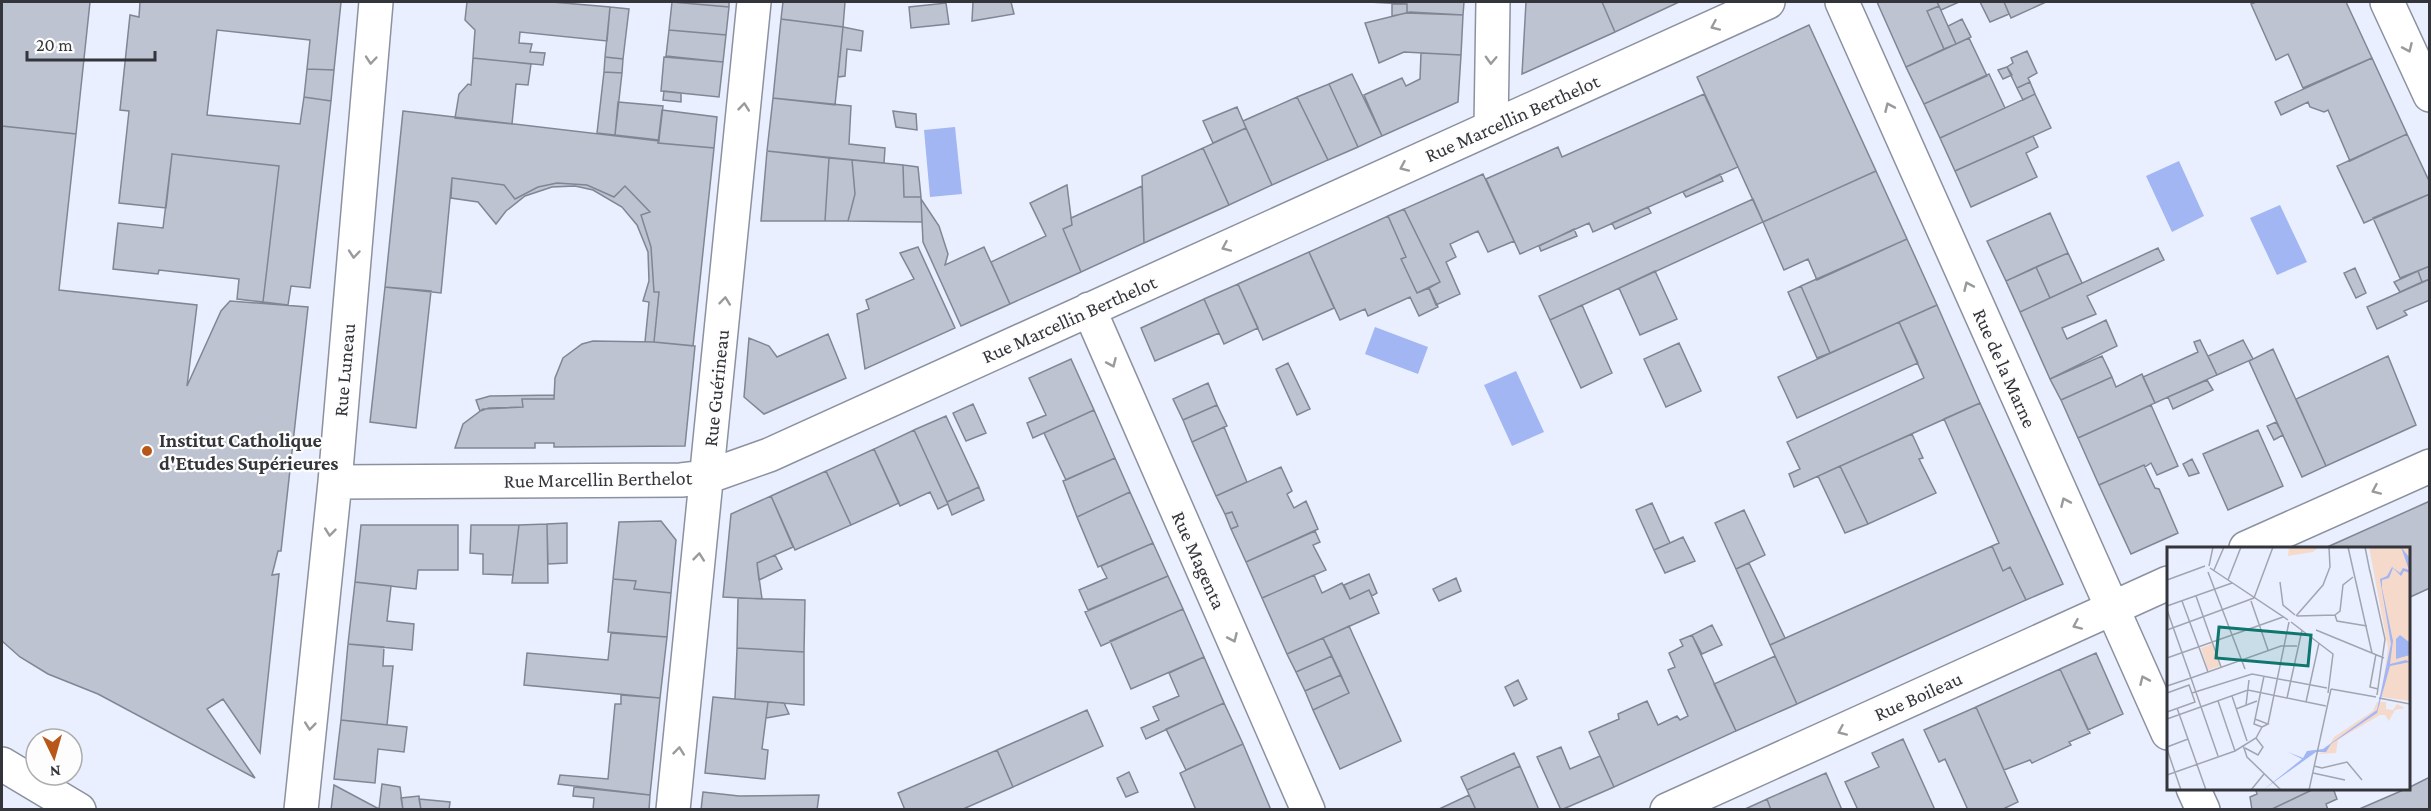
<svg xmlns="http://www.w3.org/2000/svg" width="2431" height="811" font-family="'Crimson Pro',serif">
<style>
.water{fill:#a1b6f3}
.building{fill:#bec3d1;stroke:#818694;stroke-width:1.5}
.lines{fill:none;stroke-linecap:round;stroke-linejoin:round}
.minor-casing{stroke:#8c919f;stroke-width:36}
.secondary-casing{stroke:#8c919f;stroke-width:36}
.minor{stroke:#fff;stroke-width:33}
.secondary{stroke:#fff;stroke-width:33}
.oneway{stroke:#999a9c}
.poi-dot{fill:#b85717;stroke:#fdfdfd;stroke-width:2}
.labels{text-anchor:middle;stroke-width:4.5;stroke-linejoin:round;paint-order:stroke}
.street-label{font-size:20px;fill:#33353a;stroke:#fdfdfd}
.poi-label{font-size:20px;font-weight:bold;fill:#33353a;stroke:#fdfdfd;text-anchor:start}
.inset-road{fill:none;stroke:#a1a5b0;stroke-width:1.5}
.view{fill:#0f766e;fill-opacity:0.15;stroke:#0f766e;stroke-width:3}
.inset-edge{fill:none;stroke:#33353a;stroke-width:3}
</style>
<rect width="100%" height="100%" fill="#eaefff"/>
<path class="water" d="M955,127L962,194L930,197L924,130Z
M2179,161L2204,216L2172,232L2146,176Z
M2280,205L2307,262L2277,275L2250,218Z
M1375,327L1428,347L1418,374L1365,354Z
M1516,371L1544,432L1512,446L1484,385Z"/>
<path class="building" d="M2,2H90L76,134L2,126Z
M140,2H341L334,70L307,69L310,40L217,30L207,115L300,124L304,97L331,101L310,288L291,286L288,305L263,302L279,166L172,154L166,208L119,203L129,111L120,110L130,15L139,17Z
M467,2H552L610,7L607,41L520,32L519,43L532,44L530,52L545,53L543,65L473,58L475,30L465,20Z
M672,2L729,7L726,35L669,30Z
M672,2H729V7Z
M783,2H845L843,27L781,19Z
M973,2H1011L1014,14L972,21Z
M1368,2H1464L1463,15L1407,13V4Z
M1526,2H1602L1615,32L1522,74Z
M1602,2H1679L1615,32Z
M1877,2H1937L1939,6L1927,11L1944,49L1906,67Z
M1937,2H1959L1941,10Z
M1980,2H2004L2009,14L1990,22Z
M2004,2H2046L2011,18Z
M2256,2H2346L2372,58L2303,88L2288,54L2276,60L2251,4Z
M946,3L949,24L911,28L909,7Z
M1392,4H1407V13L1392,16Z
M1939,6L1956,44L1944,49L1927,11Z
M610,7L629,9L623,59L605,57Z
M1410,12L1463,15L1461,55L1404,52L1379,63L1365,23Z
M781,19L843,27L835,105L773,98Z
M1962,19L1971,37L1956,44L1948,26Z
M1809,25L1876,171L1763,222L1697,77Z
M843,27L863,31L861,51L847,49L845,76L838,77Z
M669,30L726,35L723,62L666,56Z
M1969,38L1987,76L1924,104L1906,67Z
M2027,51L2037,73L2028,78L2030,82L2017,88L2007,67L2013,63L2011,58Z
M1421,53L1461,55L1458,102L1382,136L1364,95L1402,78L1406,86L1420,79Z
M605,57L623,59L622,73L604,72Z
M664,57L723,62L719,97L661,91Z
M473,58L531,64L528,85L516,84L512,124L455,118L459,94L468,84L471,85Z
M2372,58L2407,134L2350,161L2328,110L2324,112L2310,107L2308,102L2281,115L2275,102Z
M2007,67L2012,75L2003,79L1998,70Z
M307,69L334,70L331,101L304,97Z
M604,72L622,73L615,135L597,133Z
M1352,74L1382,136L1358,147L1329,84Z
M1989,74L2005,108L1940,138L1924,104Z
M2030,82L2035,94L2023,100L2017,88Z
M1329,84L1358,147L1328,160L1297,97Z
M664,91L681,93V102L663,100Z
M1704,94L1738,167L1593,232L1589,223L1520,254L1486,179L1558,147L1562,157Z
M2035,94L2051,128L1955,171L1940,138Z
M1297,97L1328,160L1272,185L1243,121Z
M773,98L851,106L849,144L885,148L884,163L767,151Z
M618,102L663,106L659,140L615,135Z
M1237,107L1246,128L1213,143L1203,121Z
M662,110L717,117L714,148L658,143Z
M403,111L659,141L658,143L714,148L693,346L654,342L659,292H654L651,247L641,215L650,212L625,186L614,197L587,185L557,183L538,187L515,199L504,185L452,178L441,293L385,287Z
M893,111L916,114L917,130L896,127Z
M2,126L76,134L59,290L197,305L187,386L221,311L230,301L308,307L281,551H278L272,575L279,574L260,753L223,699L207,709L255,778L98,694L48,674L20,657L2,641Z
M1246,128L1272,185L1229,205L1203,148Z
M2407,134L2430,183V194L2364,223L2337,166Z
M2033,136L2038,147L2026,153L2037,177L1971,207L1955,171Z
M1203,148L1229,205L1144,243L1142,176Z
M767,151L829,158L825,221H761Z
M172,154L279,166L263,302L237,299L239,279L159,270L158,274L113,269L118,223L163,228Z
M829,158L852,160L855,194L848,221H825Z
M852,160L903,165L904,197H921L922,222L848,221L855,194Z
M903,165L918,167L921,197H904Z
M1876,171L1907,239L1817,280L1808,259L1784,270L1763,222Z
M1483,174L1514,241L1488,252L1478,231L1450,244L1456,257L1446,262L1460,294L1436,305L1429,288L1440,282L1404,209Z
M1720,174L1723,181L1686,197L1683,192Z
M452,178L504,185L515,199L538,187L557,183L587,185L614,197L625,186L650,212L641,215L651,247L654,292H659L654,342H645L649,302L643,301L649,281L648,252L637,225L622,207L593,190L575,186L552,187L525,196L506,211L496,224L478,202L451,198Z
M1067,185L1072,225L1063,229L1081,272L1010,304L991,262L1046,236L1030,203Z
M1142,186L1144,243L1081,272L1063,229L1072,225L1071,218Z
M2430,194V266L2400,278L2373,218Z
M921,199L939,226L948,254L945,265L984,247L1010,304L961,326L923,242Z
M1753,199L1763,222L1550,320L1539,296Z
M1648,207L1651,213L1615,229L1612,223Z
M1404,209L1440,282L1417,293L1401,259L1406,257L1388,216Z
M2050,213L2068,253L2006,281L1987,241Z
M1388,216L1406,257L1401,259L1417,293L1429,288L1438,307L1419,316L1410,297L1368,316L1365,309L1340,320L1309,252Z
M1574,229L1577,236L1541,251L1539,246Z
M1907,239L1937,305L1830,353L1801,286Z
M918,247L955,328L865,369L857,314L869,309L866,300L914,279L900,253Z
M2158,248L2164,260L2087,296L2096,314L2062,328L2067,339L2106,320L2117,346L2050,379L2020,312Z
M1309,252L1334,308L1263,340L1238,284Z
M2068,253L2082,283L2050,298L2036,267Z
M2430,266V279L2422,282L2418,271Z
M2036,267L2050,298L2020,312L2006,281Z
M2355,268L2366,293L2356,298L2344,273Z
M1655,271L1677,319L1640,335L1619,288Z
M2418,271L2422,282L2400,292L2394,282Z
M2430,279V300L2404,311L2407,315L2377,329L2367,307Z
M1238,284L1258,328L1224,344L1204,299Z
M1801,286L1830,353L1817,358L1788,292Z
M385,287L431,291L416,428L370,422Z
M1204,299L1219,333L1155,361L1141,328Z
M1582,305L1612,373L1581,388L1550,320Z
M1937,305L1980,403L1794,487L1789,474L1800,469L1787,442L1924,378L1899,322Z
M1899,322L1918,363L1797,418L1778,377Z
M828,334L846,378L764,414L744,397L749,338L769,346L777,357Z
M2200,340L2217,375L2155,403L2143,377L2198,352L2194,342Z
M2243,340L2253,359L2217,375L2208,356Z
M593,341L654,342L695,346L685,446L554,447V443H535V448H455L463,424L483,409L523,407L522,399H554L555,378L563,358L582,344Z
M1679,343L1701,391L1666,407L1644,359Z
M2273,349L2326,466L2302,477L2249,361Z
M2102,356L2112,377L2061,400L2050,379Z
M2388,356L2416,425L2326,466L2296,399Z
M1071,359L1094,410L1033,438L1027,423L1046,415L1029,378Z
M1288,363L1310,409L1297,415L1276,369Z
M2142,374L2155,403L2078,438L2061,400L2112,377L2116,387Z
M2207,380L2213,390L2173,409L2168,397Z
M1208,383L1217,405L1183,420L1173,399Z
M554,395V399H522L523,407L489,408L480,411L476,400L490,396Z
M1980,403L2063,584L2026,600L2010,567L2003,571L1992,546L1999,543L1944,419Z
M973,404L986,433L966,441L953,413Z
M1217,405L1227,426L1192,442L1183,420Z
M2151,405L2178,466L2157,475L2151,463L2145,467L2144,465L2099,485L2078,438Z
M1094,410L1115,458L1066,480L1044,433Z
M946,416L979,487L947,502L914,430Z
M2276,422L2283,435L2274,440L2267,426Z
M1224,427L1247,482L1216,496L1192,442Z
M914,430L948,504L938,509L930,492L900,506L874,449Z
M2258,430L2283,486L2228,510L2203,454Z
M1912,434L1923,458L1919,459L1936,493L1868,524L1840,466Z
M874,449L899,503L851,525L826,471Z
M1115,458L1130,492L1077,517L1063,481Z
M2192,459L2199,473L2189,476L2183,464Z
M2144,465L2155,488L2159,489L2178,533L2131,554L2099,485Z
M1840,466L1868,524L1845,533L1818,476Z
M1281,467L1292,491L1287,494L1294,508L1306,501L1318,529L1246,562L1231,529L1238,526L1232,512L1225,514L1216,496Z
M826,471L851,525L795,550L771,496Z
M979,487L984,500L952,515L947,502Z
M1130,492L1153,543L1098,567L1077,517Z
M771,496L793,547L757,563L762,599L723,597L731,514Z
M2430,501V588L2408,598V548H2325Z
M1652,503L1670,543L1654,550L1636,510Z
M1744,510L1765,555L1736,569L1715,523Z
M1232,512L1238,526L1231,529L1225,514Z
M661,521L676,540L671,593L634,589L636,581L613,579L619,522Z
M567,523V563L548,564L547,524Z
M547,524L548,583H512L519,525Z
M361,525H458V570H418L416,589L355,582Z
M471,525H519L513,575L483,574V554L470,553Z
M1315,531L1320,542L1313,545L1326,570L1262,598L1246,562Z
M1683,537L1695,561L1665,573L1654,550Z
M1153,543L1168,576L1088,610L1079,590L1107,578L1101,566Z
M1992,546L2003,571L2010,567L2026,600L1797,704L1770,645Z
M775,555L782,569L759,580L757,563Z
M1749,563L1785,638L1770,645L1736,569Z
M1369,574L1377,593L1372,596L1369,590L1350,599L1344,585Z
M1314,575L1322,593L1342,583L1350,599L1369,590L1379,613L1287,654L1262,598Z
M1168,576L1183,609L1101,646L1085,612Z
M1456,578L1461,591L1439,601L1433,589Z
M613,579L636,581L634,589L671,593L667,637L608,632Z
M355,582L391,586L387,621L414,624L412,650L348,644Z
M738,598L805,600L804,652L737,648Z
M1183,609L1204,657L1131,689L1110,641Z
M1712,625L1722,645L1702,654L1692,635Z
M1349,626L1401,741L1340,769L1313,710L1349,693L1323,638Z
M611,633L667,637L660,698L524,685L527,653L608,660Z
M1692,635L1736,731L1614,787L1589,732L1619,719L1618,714L1647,701L1658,725L1677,716L1680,720L1688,716L1668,670L1675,667L1669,653L1683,646L1680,640Z
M1323,638L1332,656L1296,672L1287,654Z
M348,644L384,647L383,666H393L387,725L341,720Z
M737,648L804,652V705L735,699Z
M2096,653L2123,714L2088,730L2060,669Z
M1332,656L1341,675L1305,691L1296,672Z
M1775,656L1797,704L1736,731L1714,684Z
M1204,657L1224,703L1146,739L1141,728L1159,720L1153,707L1179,696L1169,673Z
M2060,669L2090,733L2069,742L2071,745L2032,763L2030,760L2004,770L1976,707Z
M1341,675L1349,693L1313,710L1305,691Z
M1518,680L1527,699L1514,706L1505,687Z
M621,695L660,698L650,795L558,784L560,775L608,779L615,704H621Z
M713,697L768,702L762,749L768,750L765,779L705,773Z
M768,702L784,703L789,714L766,718Z
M1224,703L1243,744L1186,770L1166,729Z
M1976,707L2018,802L2001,810H1968L1945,759L1939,762L1924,730Z
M1087,710L1103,746L1013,787L997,750Z
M341,720L407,727L404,752L378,749L375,783L334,779Z
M1903,739L1935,810H1858L1845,782L1879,767L1872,753Z
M1243,744L1271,810H1196L1180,773Z
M1561,747L1570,769L1600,756L1614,787L1561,810L1537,757Z
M997,750L1013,787L961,810H905L898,793Z
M1514,753L1520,766L1467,790L1461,777Z
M1520,766L1539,810H1476L1467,790Z
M1129,772L1138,792L1126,797L1117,778Z
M1826,773L1842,810H1771L1767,799Z
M2430,777V810H2357L2408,788Z
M382,784L400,787L403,810H331L334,785L379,809Z
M574,787L650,795L649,810H593L594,798L573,796Z
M2255,788H2316L2270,810H2252L2250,797L2257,794Z
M2316,788H2333L2337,799L2326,804L2328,810H2270Z
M703,792L739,796L819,795L817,810H701Z
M1469,795L1476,810H1437Z
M419,796L421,810H403L401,798Z
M419,799L450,802L449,810H421Z
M1767,799L1771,810H1743Z"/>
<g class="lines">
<g class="minor-casing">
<path id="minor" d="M1842,2L2168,733
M2387,2L2430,95
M1491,127L1493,2
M1089,309L1308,810
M335,482L681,480L707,477L769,455L1768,2
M2246,548L2430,466
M2193,788L2203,810
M301,810L335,482L376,2
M673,810L754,2
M1667,810L2168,583"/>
</g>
<g class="secondary-casing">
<path id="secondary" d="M2,764L79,810"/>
</g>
<use href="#minor" class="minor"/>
<use href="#secondary" class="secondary"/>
</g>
<defs><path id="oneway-chevron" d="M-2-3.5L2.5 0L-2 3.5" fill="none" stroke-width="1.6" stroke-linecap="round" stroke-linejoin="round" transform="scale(1.5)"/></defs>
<g class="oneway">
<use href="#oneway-chevron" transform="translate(1715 26) rotate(156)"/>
<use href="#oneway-chevron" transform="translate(2408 48) rotate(66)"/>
<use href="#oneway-chevron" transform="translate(371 60) rotate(95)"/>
<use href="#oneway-chevron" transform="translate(1491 60) rotate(92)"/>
<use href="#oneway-chevron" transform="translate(744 107) rotate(-84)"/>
<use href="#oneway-chevron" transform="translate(1889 107) rotate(-114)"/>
<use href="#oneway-chevron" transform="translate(1404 167) rotate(156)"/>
<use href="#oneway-chevron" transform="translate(1226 247) rotate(156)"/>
<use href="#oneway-chevron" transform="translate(354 254) rotate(95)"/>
<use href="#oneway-chevron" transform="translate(1968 286) rotate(-114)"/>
<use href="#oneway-chevron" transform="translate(725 301) rotate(-84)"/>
<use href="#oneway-chevron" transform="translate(1112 363) rotate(66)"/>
<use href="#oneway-chevron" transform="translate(2376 490) rotate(156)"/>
<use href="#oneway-chevron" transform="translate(2065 502) rotate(-114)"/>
<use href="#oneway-chevron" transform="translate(330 532) rotate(96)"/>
<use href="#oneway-chevron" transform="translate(699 557) rotate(-84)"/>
<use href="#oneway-chevron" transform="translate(2077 625) rotate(156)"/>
<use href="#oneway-chevron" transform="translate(1233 638) rotate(66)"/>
<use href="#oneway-chevron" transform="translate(2144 680) rotate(-114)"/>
<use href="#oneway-chevron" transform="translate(310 726) rotate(96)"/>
<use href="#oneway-chevron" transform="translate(1842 731) rotate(156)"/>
<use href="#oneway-chevron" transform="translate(679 751) rotate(-84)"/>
</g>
<circle class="poi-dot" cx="147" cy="451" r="6"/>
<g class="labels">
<g class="street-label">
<text transform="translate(1512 118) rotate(-24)" y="7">Rue Marcellin Berthelot</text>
<text transform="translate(1069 319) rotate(-24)" y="7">Rue Marcellin Berthelot</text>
<text transform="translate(2005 368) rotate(66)" y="7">Rue de la Marne</text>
<text transform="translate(344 370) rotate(-85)" y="7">Rue Luneau</text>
<text transform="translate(716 388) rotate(-84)" y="7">Rue Guérineau</text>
<text transform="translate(598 479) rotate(-1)" y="7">Rue Marcellin Berthelot</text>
<text transform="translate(1199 560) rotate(66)" y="7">Rue Magenta</text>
<text transform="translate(1918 696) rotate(-24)" y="7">Rue Boileau</text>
</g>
<g class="poi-label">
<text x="159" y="447">Institut Catholique<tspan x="159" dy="23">d'Etudes Supérieures</tspan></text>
</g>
</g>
<g transform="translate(2167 547)">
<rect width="243" height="243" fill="#eaefff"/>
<path d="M122,0H152L146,5L121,9ZM202,0H243V154L214,150L221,101ZM45,97L53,119L41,123L34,101ZM210,155H219V162L226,163L230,157L238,161L228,163L222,174L218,168H213L179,188L171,193L169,206L151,207L160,203L167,190L206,164Z" fill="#f5dacc"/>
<path d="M234,0L242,10L243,26L237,24L234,29L226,21L222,31L215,33V41L226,94L223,117L239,113L243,115L223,119L210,166L164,197L159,205H149L96,243L135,212L121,205L136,211L140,204L156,202L210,163L224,97L213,32L220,29L225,20L233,26L236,21L242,23ZM233,88L242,95L243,108L229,112V92Z" fill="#a1b6f3"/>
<path class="inset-road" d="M181,0L205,106M198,0L203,25M42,19L46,0M43,21L121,73M47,23L57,0M203,24L218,92L210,148M41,25L78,122M0,33L38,19M61,33L74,0M113,35L116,58L128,68M29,49L54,120M87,51L106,0M15,54L41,125M84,54L101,103M0,59L65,36M0,63L24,131L114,99H130M168,68L173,64L176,38L186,30M168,68L170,74L200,79M129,69L156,38L163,20L162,0M130,69L168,68M124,75L166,107L161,146M0,83L87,51M149,83L217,111M209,107L203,140L211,142M0,111L116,70M0,139L24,131L51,209M164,142L209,150M0,146L22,138L28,155L0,165M25,146L85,127L160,141M65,149L80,194M120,151L135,83M212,151L243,157M51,154L68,204M139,155L152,96M79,158L82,133M10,161L39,243M69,162L90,154M0,172L81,143L159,159M88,172L101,177L95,180M101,177L122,75M95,180L87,177L97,129M76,198L80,210L114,243M0,200L21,192M78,201L91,208L96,200L89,191M0,202L14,243M147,219L155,221L180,215L195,233M146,226L178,233M0,228L68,204L89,191L95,180M84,243L97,227M142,243L164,142"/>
<path class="view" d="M52,80L144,88L141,119L49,111Z"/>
<rect width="243" height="243" class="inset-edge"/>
</g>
<rect width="2431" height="811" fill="none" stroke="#33353a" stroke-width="6"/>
<g transform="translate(54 757) rotate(175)"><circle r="28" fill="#fdfdfd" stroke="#acadaf" stroke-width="1.5"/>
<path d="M0-4.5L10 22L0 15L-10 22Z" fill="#b85717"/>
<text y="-9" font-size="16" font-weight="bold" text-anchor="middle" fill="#33353a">N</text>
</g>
<path d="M27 51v9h128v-9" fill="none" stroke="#33353a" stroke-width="3"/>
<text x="36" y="51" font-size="18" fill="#33353a" stroke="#fdfdfd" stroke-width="4.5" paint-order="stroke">20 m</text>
</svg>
